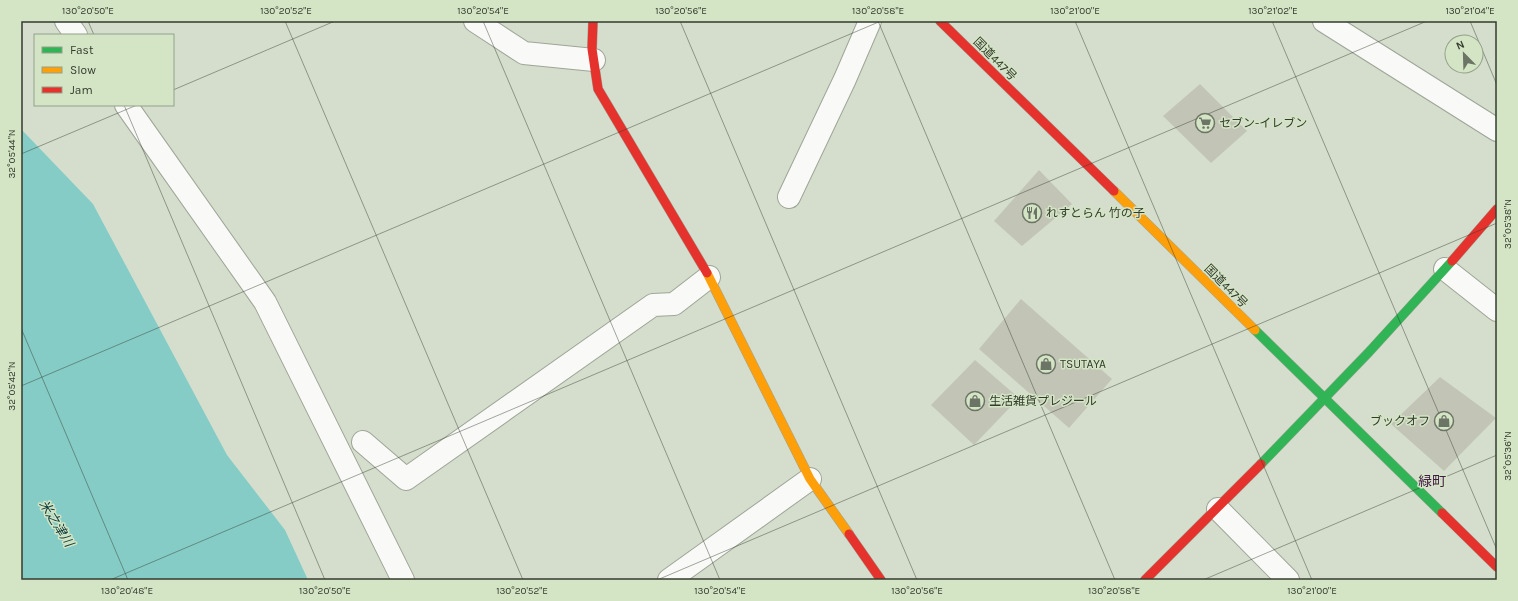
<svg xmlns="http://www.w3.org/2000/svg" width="1518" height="601" font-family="Karla,'Noto Sans JP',sans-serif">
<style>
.water{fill:#85ccc7}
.building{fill:#c2c5b6}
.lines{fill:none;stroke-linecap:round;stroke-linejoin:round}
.street-casing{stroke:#9ea597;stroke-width:24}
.fast-casing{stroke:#9ea597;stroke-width:10}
.slow-casing{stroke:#9ea597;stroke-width:10}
.jam-casing{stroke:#9ea597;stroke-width:10}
.street{stroke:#f9faf7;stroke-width:22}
.fast{stroke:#30b455;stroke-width:9}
.slow{stroke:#ff9f0a;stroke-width:9}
.jam{stroke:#e5322d;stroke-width:9}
.ticks{fill:none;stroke:#343b2e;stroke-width:1;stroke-opacity:0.45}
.labels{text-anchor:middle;stroke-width:3;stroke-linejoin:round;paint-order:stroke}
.street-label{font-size:12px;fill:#343b2e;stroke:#d4e5c5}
.poi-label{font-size:12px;fill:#343b2e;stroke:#d4e5c5;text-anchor:start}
.water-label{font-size:13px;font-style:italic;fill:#124040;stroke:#d4e5c5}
.quarter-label{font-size:14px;fill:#46184a;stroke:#d4e5c5}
.neatline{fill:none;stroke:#343b2e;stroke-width:1.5}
.ticks-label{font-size:10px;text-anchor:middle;fill:#343b2e}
</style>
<rect width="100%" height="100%" fill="#d5decc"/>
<path class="water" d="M21,129L93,204L227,455L285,530L308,580H21Z"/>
<path class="building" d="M1200,84L1247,131L1211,163L1163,116Z
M1039,170L1072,204L1022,246L994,221Z
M1021,299L1112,379L1069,428L979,349Z
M975,360L1019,398L974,445L931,405Z
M1440,377L1496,418L1444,471L1391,424Z"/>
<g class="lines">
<g class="street-casing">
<path id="street" d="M66,21L76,35
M475,21L524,53L594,60
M1324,21L1497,130
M126,105L265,302L403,580
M789,197L845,79L870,21
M1445,269L1497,310
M363,442L406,479L653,305L674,304L709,277
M1218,509L1288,580
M669,580L810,479"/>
</g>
<g class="fast-casing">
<path id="fast" d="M1255,330L1442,513
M1261,464L1369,352L1452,261"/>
</g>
<g class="slow-casing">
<path id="slow" d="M1114,191L1255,330
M707,273L810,479L849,534"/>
</g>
<g class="jam-casing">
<path id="jam" d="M593,21L592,49L598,89L707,273
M940,21L1114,191
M1452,261L1497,209
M1442,513L1497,567
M849,534L881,580
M1145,580L1261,464"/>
</g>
<use href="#street" class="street"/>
<use href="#fast" class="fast"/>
<use href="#slow" class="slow"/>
<use href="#jam" class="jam"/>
</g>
<path class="ticks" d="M88,21L94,35M285,21L523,580M483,21L720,580M680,21L917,580M878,21L1115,580M1075,21L1312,580M1272,21L1497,550M1470,21L1497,85M173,90L335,21M124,105L325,580M21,154L137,105M21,328L128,580M21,386L881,21M110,580L1427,21M657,580L1497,223M1203,580L1497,455"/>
<defs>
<g id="supermarket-ring" transform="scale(1)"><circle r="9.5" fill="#d4e5c5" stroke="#6c7465" stroke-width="1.5"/><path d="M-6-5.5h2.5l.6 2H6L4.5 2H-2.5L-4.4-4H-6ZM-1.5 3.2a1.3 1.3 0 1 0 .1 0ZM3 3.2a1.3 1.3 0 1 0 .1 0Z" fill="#6c7465"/></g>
<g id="restaurant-ring" transform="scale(1)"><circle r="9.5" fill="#d4e5c5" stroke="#6c7465" stroke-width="1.5"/><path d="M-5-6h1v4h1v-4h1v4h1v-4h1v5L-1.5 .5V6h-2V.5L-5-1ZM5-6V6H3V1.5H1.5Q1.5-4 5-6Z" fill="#6c7465"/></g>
<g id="shop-ring" transform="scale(1)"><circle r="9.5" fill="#d4e5c5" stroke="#6c7465" stroke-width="1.5"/><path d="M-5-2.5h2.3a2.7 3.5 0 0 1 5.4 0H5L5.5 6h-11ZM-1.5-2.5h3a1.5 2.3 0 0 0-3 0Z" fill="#6c7465"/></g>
</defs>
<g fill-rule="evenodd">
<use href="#supermarket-ring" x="1205" y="123"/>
<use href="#restaurant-ring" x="1032" y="213"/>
<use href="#shop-ring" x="1046" y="364"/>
<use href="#shop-ring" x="975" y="401"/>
<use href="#shop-ring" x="1444" y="421"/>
</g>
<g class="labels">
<g class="street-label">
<text transform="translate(995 59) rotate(45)" y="4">国道447号</text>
<text transform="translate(1226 286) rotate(45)" y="4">国道447号</text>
</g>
<g class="poi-label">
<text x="1219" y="127">セブン-イレブン</text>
<text x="1046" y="217">れすとらん 竹の子</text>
<text x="1060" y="368">TSUTAYA</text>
<text x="989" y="405">生活雑貨プレジール</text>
<text x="1430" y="425" text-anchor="end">ブックオフ</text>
</g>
<g class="water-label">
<text transform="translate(57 523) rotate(58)" y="5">米之津川</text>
</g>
<g class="quarter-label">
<text x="1432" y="486">緑町</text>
</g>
</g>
<rect width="1518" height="601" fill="none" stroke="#d4e5c5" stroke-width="44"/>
<rect x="34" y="34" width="140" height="72" fill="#d4e5c5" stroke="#94a189"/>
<rect x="42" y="47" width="20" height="6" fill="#30b455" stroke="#94a189"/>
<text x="70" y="54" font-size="12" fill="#343b2e">Fast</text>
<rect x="42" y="67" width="20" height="6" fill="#ff9f0a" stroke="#94a189"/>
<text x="70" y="74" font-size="12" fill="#343b2e">Slow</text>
<rect x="42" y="87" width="20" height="6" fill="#e5322d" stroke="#94a189"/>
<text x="70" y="94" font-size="12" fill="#343b2e">Jam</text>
<g transform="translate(1464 54) rotate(337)"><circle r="19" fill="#d4e5c5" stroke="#94a189"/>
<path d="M0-3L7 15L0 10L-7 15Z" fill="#6c7465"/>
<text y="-6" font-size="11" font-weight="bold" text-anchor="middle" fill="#343b2e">N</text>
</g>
<rect x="22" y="22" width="1474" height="557" class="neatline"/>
<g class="ticks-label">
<text x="88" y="14">130°20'50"E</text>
<text x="286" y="14">130°20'52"E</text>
<text x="483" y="14">130°20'54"E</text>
<text x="681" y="14">130°20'56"E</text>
<text x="878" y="14">130°20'58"E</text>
<text x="1075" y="14">130°21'00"E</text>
<text x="1273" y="14">130°21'02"E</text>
<text x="1470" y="14">130°21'04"E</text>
<text transform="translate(11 154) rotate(-90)" y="4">32°05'44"N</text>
<text transform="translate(1507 224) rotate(-90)" y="4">32°05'38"N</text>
<text transform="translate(11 386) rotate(-90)" y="4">32°05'42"N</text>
<text transform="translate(1507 456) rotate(-90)" y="4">32°05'36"N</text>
<text x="127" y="594">130°20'48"E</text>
<text x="325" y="594">130°20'50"E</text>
<text x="522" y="594">130°20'52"E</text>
<text x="720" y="594">130°20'54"E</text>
<text x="917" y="594">130°20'56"E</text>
<text x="1114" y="594">130°20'58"E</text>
<text x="1312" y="594">130°21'00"E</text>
</g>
</svg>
